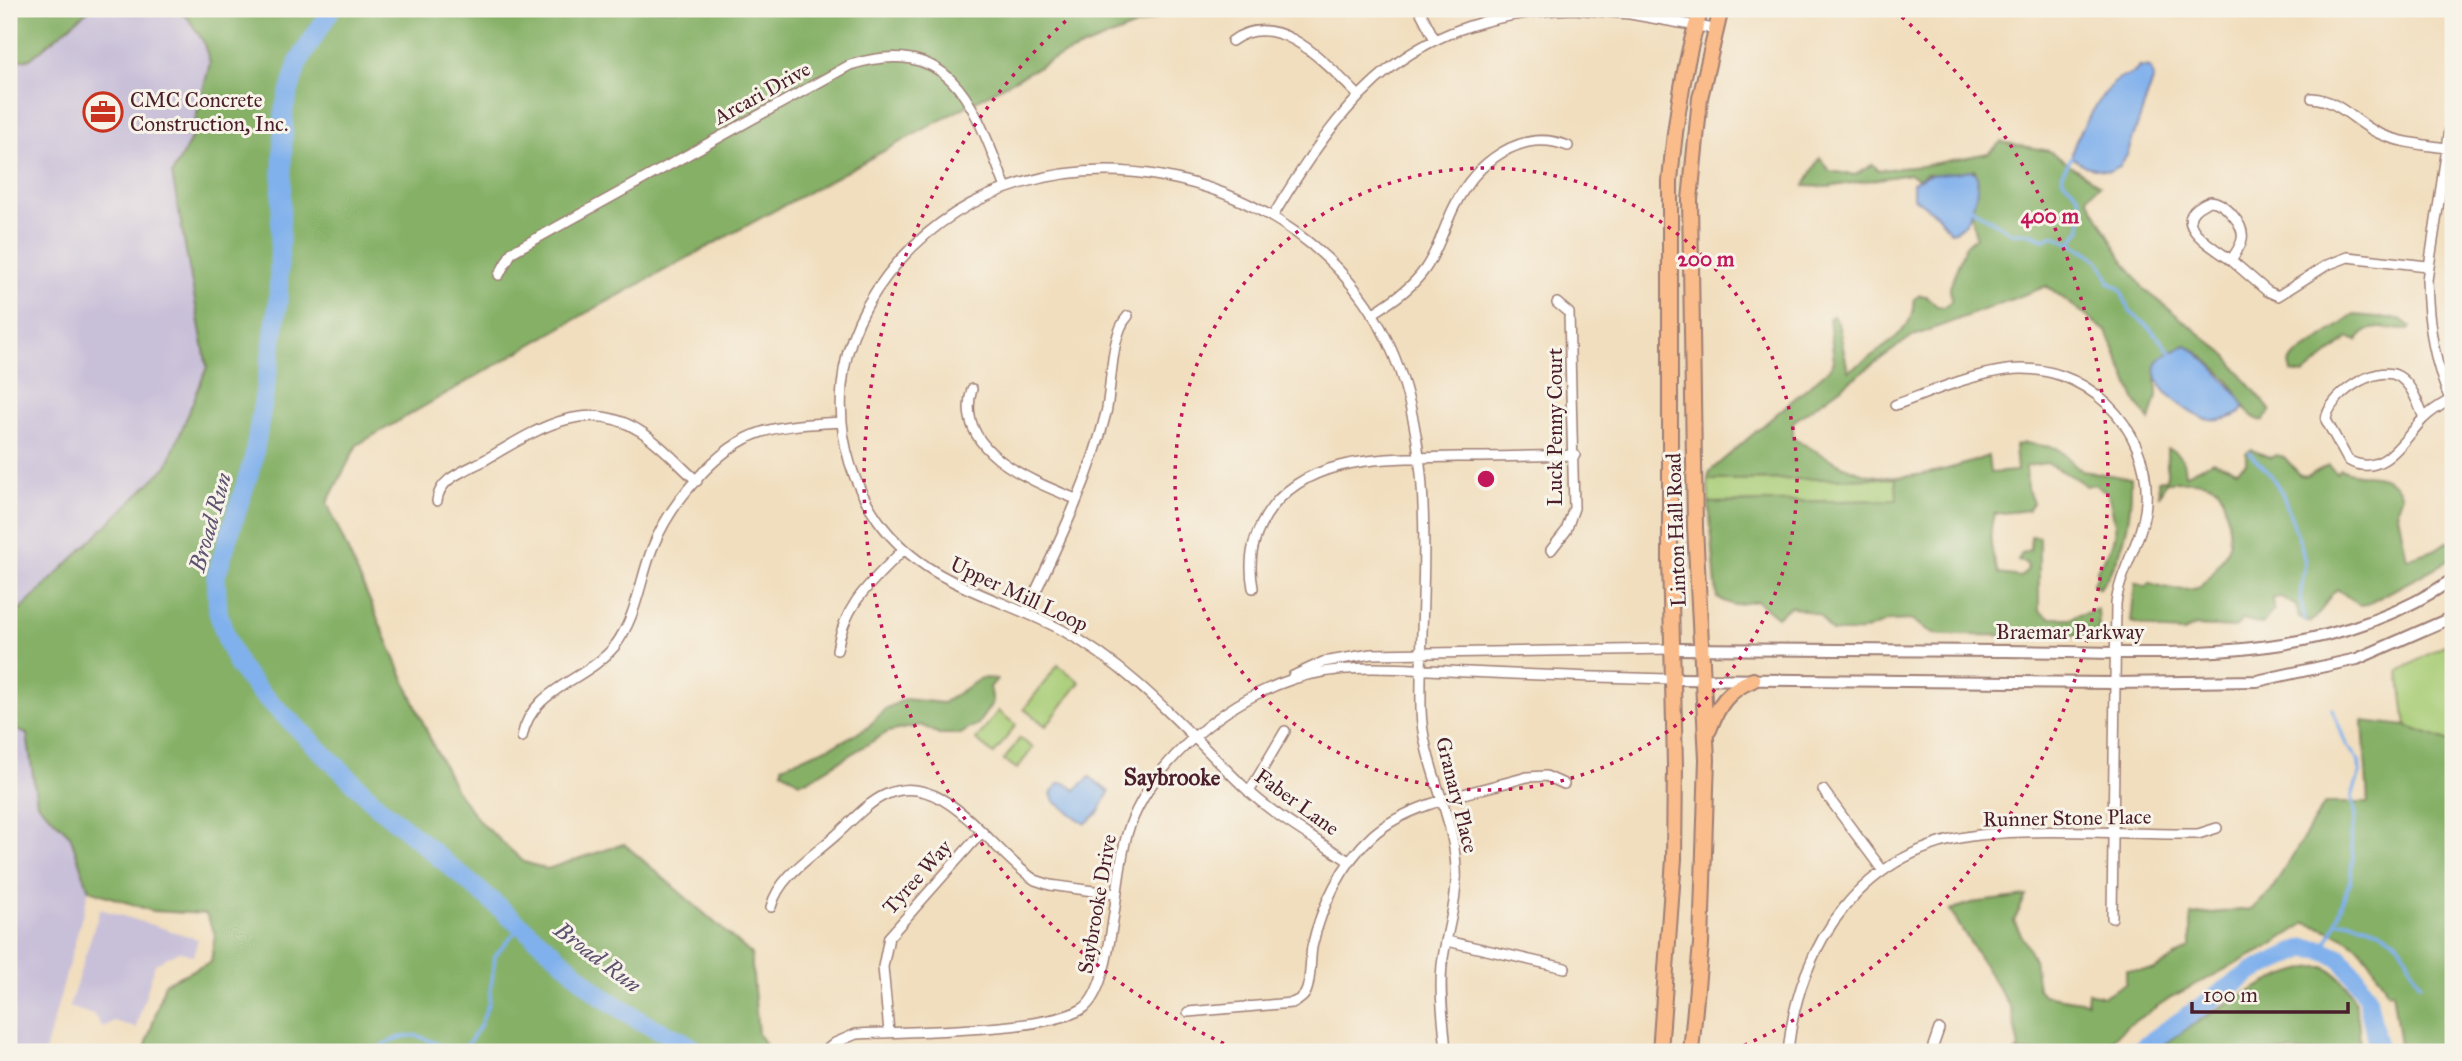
<svg xmlns="http://www.w3.org/2000/svg" width="2462" height="1061" font-family="'IM FELL Great Primer',serif">
<style>
.industrial{fill:#c8bfd8}
.green{fill:#a7cc75;stroke:#787650;stroke-width:2}
.forest{fill:#85b066;stroke:#686848;stroke-width:2}
.water{fill:#81b1ec;stroke:#66688c;stroke-width:2}
.lines{fill:none;stroke-linecap:round;stroke-linejoin:round}
.stream{stroke:#81b1ec;stroke-width:3.5}
.river{stroke:#81b1ec;stroke-width:19}
.minor-casing{stroke:#9e7e74;stroke-width:12}
.tertiary-casing{stroke:#9e7e74;stroke-width:14}
.primary-casing{stroke:#9e7e74;stroke-width:18}
.minor{stroke:#fff;stroke-width:9}
.tertiary{stroke:#fff;stroke-width:10}
.primary{stroke:#f9bc8a;stroke-width:14}
.ring{fill:none;stroke:#c2185b;stroke-width:3.5;stroke-dasharray:3.5 7}
.labels{text-anchor:middle;stroke-width:6;stroke-linejoin:round;paint-order:stroke}
.street-label{font-size:21px;fill:#4a1f2b;stroke:#f7f3e8}
.poi-label{font-size:21px;fill:#4a1f2b;stroke:#f7f3e8;text-anchor:start}
.water-label{font-size:23px;font-style:italic;fill:#5d526f;stroke:#f7f3e8}
.neighbourhood-label{font-size:23px;font-weight:bold;fill:#4a1f2b;stroke:#f7f3e8}
.centre{fill:#c2185b;stroke:#f7f3e8;stroke-width:3.5}
.ring-label{font-size:21px;text-anchor:middle;font-weight:bold;fill:#c2185b;stroke:#f7f3e8;stroke-width:6;stroke-linejoin:round;paint-order:stroke}
</style>
<rect width="100%" height="100%" fill="#f7f3e8"/>
<filter id="ink" filterUnits="userSpaceOnUse"><feTurbulence type="fractalNoise" baseFrequency=".0143" numOctaves="2"/><feDisplacementMap in="SourceGraphic" scale="14" xChannelSelector="R" yChannelSelector="G"/><feConvolveMatrix kernelMatrix="1 2 1 2 8 2 1 2 1" color-interpolation-filters="sRGB"/></filter>
<filter id="wash" filterUnits="userSpaceOnUse"><feTurbulence type="fractalNoise" baseFrequency=".00686" numOctaves="4" result="noise"/><feDisplacementMap in="SourceGraphic" scale="28" xChannelSelector="R" yChannelSelector="G"/><feGaussianBlur stdDeviation="1.57" result="paint"/><feColorMatrix in="noise" values="0 0 0 0 0 0 0 0 0 0 0 0 0 0 0 0 0 1.4 0 .05"/><feComposite in="paint" operator="in"/></filter>
<g filter="url(#wash)">
<rect width="100%" height="100%" fill="#f1debe"/>
<path class="industrial" d="M90,9H175L188,18L203,41L210,63L190,141L172,174L207,367L167,466L9,621V61L30,59Z
M9,727L27,734L37,803L70,835L89,890L45,1052H9Z
M100,909L198,939L193,956L179,951L155,964L136,1028L114,1021L103,1028L94,1015L69,1007Z"/>
<path class="green" d="M1897,478V500L1709,503L1708,480Z
M2453,640V744L2406,726L2399,671Z
M1058,665L1080,682L1046,726L1024,709Z
M998,711L1016,725L994,754L976,740Z
M1020,738L1033,748L1017,769L1004,760Z"/>
<path class="forest" d="M9,9H90L30,59L10,61Z
M175,9H1178L1051,60L588,312L357,445L327,503L432,743L456,790L480,822L524,862L547,869L624,844L751,954L758,1034L770,1052H144L165,983L211,962L215,934L206,914L152,911L89,890L70,835L37,803L27,734L9,727V621L167,466L207,367L172,174L190,141L210,63L203,41L188,18Z
M2001,142L2049,151L2100,185L2087,197L2121,257L2144,289L2224,353L2271,411L2262,421C2244,417 2239,392 2227,379C2215,366 2201,354 2187,345L2162,357L2156,366L2157,396L2150,421L2136,402L2107,332L2047,286L1911,337L1793,422V438C1813,449 1844,469 1866,474C1902,483 1954,469 1988,456L1990,473L2017,471L2015,446L2025,443L2057,448L2082,471L2131,478C2132,517 2124,559 2099,589L2093,584L2098,575L2097,569C2121,533 2118,536 2108,493L2095,484L2086,486C2074,475 2061,473 2047,463L2026,466L2027,488L2033,503L2028,510L1994,514C1988,533 1991,555 1999,574L2021,577L2028,569L2026,563L2018,561L2022,553L2030,550L2031,536L2039,537V611L2050,618H2070L2098,609L2099,629L2092,636L1940,635L1927,631L1913,620L1889,621L1860,632H1832L1819,615L1791,606L1777,617L1757,601L1733,605L1717,598L1709,503L1897,500L1896,478L1708,480L1709,472L1830,368L1834,361L1829,318L1833,316L1838,323L1848,371C1870,356 1919,331 1914,299L1920,295L1926,296L1937,306L1945,307L1951,301L1950,287L1965,246L1976,237L1970,211L1978,182L1975,170L1955,175L1926,174L1919,179L1910,174L1828,187L1804,186L1820,158L1830,171L1855,175L1873,164L1878,170L1921,166L1988,153Z
M2354,315L2400,319L2411,327L2409,330C2388,330 2369,321 2357,341L2349,338L2304,374L2291,372L2289,363L2294,357Z
M2167,449C2182,452 2184,461 2185,475L2213,461L2237,470L2246,463V453L2252,450L2272,458L2276,455L2284,457L2300,475L2307,476L2329,465L2336,473L2340,469C2362,480 2390,468 2402,495L2397,509L2407,559L2433,550L2453,539V558L2368,604L2359,605L2337,589C2325,599 2323,613 2311,622L2299,618L2296,606L2281,597L2273,598L2274,609L2262,624L2243,619L2235,628L2195,626L2184,632L2164,631L2131,622L2135,582L2146,587L2150,583C2164,588 2183,592 2198,588C2207,585 2227,553 2229,544C2231,531 2225,496 2217,487C2201,479 2181,480 2165,483L2159,496L2158,480H2167Z
M981,678L997,679L990,687L993,702L978,724L960,734H939L921,725L888,732L808,780L799,782L782,771V766L837,744L867,728L885,709L905,699L943,703Z
M2363,721L2406,726L2453,743V1052H2401L2392,991L2388,993C2363,945 2357,939 2306,923L2267,948L2171,997L2126,1027L2098,1052H2016L2019,1048L2011,1009L1950,910L1971,903L2026,896L2014,921L2034,959L2038,989L2043,995L2087,1002L2088,992L2104,996L2126,983V970H2154L2191,947V915L2251,909L2269,894L2325,803H2368Z
M2324,967C2359,983 2359,1018 2360,1052H2155C2188,1025 2283,964 2324,967Z"/>
<path class="water" d="M2139,67L2150,68L2154,77L2127,155L2120,166L2109,171L2085,166L2072,157C2070,143 2104,91 2116,81C2124,74 2133,77 2139,67Z
M1970,170L1977,174C1979,191 1971,230 1950,232L1938,216L1913,197V183C1928,171 1950,175 1970,170Z
M2187,345C2200,354 2240,393 2244,407L2241,413C2231,418 2221,422 2210,420C2191,418 2137,378 2162,357C2169,352 2180,349 2187,345Z
M1090,777L1109,792L1099,812L1085,824L1054,801L1051,794L1059,783H1065L1075,790Z"/>
<g class="lines">
<path class="stream" d="M1971,208L2012,233H2028L2044,239L2053,235C2077,247 2103,254 2109,282L2121,290L2129,311L2151,329L2171,353
M2071,243L2081,228V203L2076,192L2063,180L2062,173L2072,157
M2250,453L2270,474L2282,493L2301,545L2305,563L2300,597L2305,620
M2337,922C2354,918 2387,931 2399,944C2408,953 2411,972 2420,984
M2322,950L2333,931L2350,880L2353,857L2351,836L2355,818L2352,796L2360,773L2359,762L2346,744L2332,709
M376,1052C381,1041 409,1033 421,1037C437,1043 452,1054 468,1044L480,1026L489,1002L495,956L521,925"/>
<path class="river" d="M331,9L298,63L284,109L278,303L271,355L253,461L216,576L218,612L228,643L239,667L258,690L378,806L561,959L597,993L640,1021L682,1041L697,1052
M2136,1052L2251,972L2305,948L2322,950L2340,958L2355,976L2367,997L2379,1052"/>
</g>
</g>
<g filter="url(#ink)">
<g class="lines">
<g class="minor-casing">
<path id="minor" d="M1419,9L1435,40
M1574,9L1630,14L1714,29
M1232,41C1278,7 1327,65 1358,95
M2312,98C2339,100 2355,122 2378,133C2402,144 2428,145 2453,149
M2453,109L2427,280C2428,324 2434,365 2453,406
M1273,216C1350,87 1414,15 1574,9
M2231,260C2210,245 2164,220 2210,201C2224,201 2245,225 2242,239C2241,246 2235,254 2231,260L2267,291L2278,296L2327,265L2348,257L2427,266
M499,275L512,252L850,65C955,33 975,109 1006,188
M1372,314C1392,301 1411,289 1425,269C1439,249 1444,226 1455,205C1476,163 1521,127 1568,146
M972,389C953,451 1032,481 1076,499
M1895,405C1931,392 1969,375 2007,370C2083,360 2151,426 2146,502C2144,538 2120,569 2116,604L2112,918
M2424,418C2418,404 2412,384 2398,376C2375,364 2328,396 2326,420L2348,460C2382,480 2404,439 2423,419C2431,411 2441,405 2450,400
M437,501C439,478 465,471 483,461C533,432 584,395 640,431C661,444 679,465 697,481
M1551,550L1566,531L1574,508L1569,313L1557,303
M1253,588C1248,561 1252,539 1266,516C1305,452 1393,459 1457,457C1497,457 1536,456 1575,455
M1026,612C1056,548 1089,482 1106,413C1112,388 1110,334 1128,316
M837,650C845,602 871,583 903,550
M1293,676L1323,662L1371,654L1672,649
M522,737C531,688 586,681 614,647C637,617 639,583 652,549C669,505 717,446 762,432C787,424 816,424 841,422
M1823,790L1883,871
M1249,792L1285,731
M1350,862C1314,838 1274,816 1243,786C1185,730 1134,669 1062,630C996,595 924,585 878,520C850,480 838,434 842,386C846,337 868,296 900,260C1037,107 1303,163 1388,342C1441,455 1419,589 1421,709C1422,764 1454,813 1456,868C1458,902 1446,932 1442,965C1439,994 1444,1023 1446,1052
M771,907C779,876 813,856 835,836C851,822 867,803 885,795C944,767 991,852 1035,880L1050,885L1115,894
M1447,941L1565,968
M1188,1012L1292,1003C1299,1000 1305,997 1307,989C1311,977 1310,960 1312,947C1321,907 1342,863 1373,835C1410,802 1480,791 1527,777L1546,776L1564,784
M889,1032L883,967L889,937L981,833
M824,1052L835,1043L856,1034C906,1031 1044,1032 1082,1009C1115,989 1114,868 1129,828C1154,760 1226,701 1293,679C1348,661 1411,670 1467,672C1536,675 1605,678 1674,679
M1788,1052C1798,943 1864,848 1979,835C2051,827 2126,835 2198,834L2217,828
M1931,1052L1939,1029"/>
</g>
<g class="tertiary-casing">
<path id="tertiary" d="M1672,649C1783,649 1895,651 2006,651C2157,652 2322,670 2453,579
M1674,679L2114,683L2257,681L2357,659L2453,617"/>
</g>
<g class="primary-casing">
<path id="primary" d="M1709,730C1718,705 1728,690 1753,680
M1660,1052L1674,859L1675,765L1670,560V181C1675,122 1683,65 1701,9
M1691,1052L1701,944L1707,759L1695,527L1690,200L1700,98L1721,9"/>
</g>
<use href="#minor" class="minor"/>
<use href="#tertiary" class="tertiary"/>
<use href="#primary" class="primary"/>
</g>
</g>
<g class="ring">
<circle cx="1486" cy="479" r="311"/>
<path d="M1243 1052A622 622 0 0 1 1078 10M1894 10A622 622 0 0 1 1729 1052"/>
</g>
<defs>
<g id="office-ring" transform="scale(2.0125)"><circle r="9.5" fill="#f7f3e8" stroke="#c8321e" stroke-width="1.5"/><path d="M-6-3h4V-5.5h4V-3h4V5H-6ZM-1-4.5V-3h2v-1.5ZM-6 0V1H6V0Z" fill="#c8321e"/></g>
</defs>
<g fill-rule="evenodd">
<use href="#office-ring" x="103" y="112"/>
</g>
<g class="labels">
<g class="street-label">
<text transform="translate(762 93) rotate(-29)" y="7">Arcari Drive</text>
<text transform="translate(1555 427) rotate(-90)" y="7">Luck Penny Court</text>
<text transform="translate(1676 530) rotate(-92)" y="7">Linton Hall Road</text>
<text transform="translate(1019 594) rotate(25)" y="7">Upper Mill Loop</text>
<text x="2070" y="639">Braemar Parkway</text>
<text transform="translate(1457 795) rotate(76)" y="7">Granary Place</text>
<text transform="translate(1297 802) rotate(36)" y="7">Faber Lane</text>
<text transform="translate(2067 818) rotate(-1)" y="7">Runner Stone Place</text>
<text transform="translate(917 877) rotate(-48)" y="7">Tyree Way</text>
<text transform="translate(1097 904) rotate(-80)" y="7">Saybrooke Drive</text>
</g>
<g class="poi-label">
<text x="130" y="107">CMC Concrete<tspan x="130" dy="24">Construction, Inc.</tspan></text>
</g>
<g class="water-label">
<text transform="translate(210 522) rotate(-74)" y="8">Broad Run</text>
<text transform="translate(598 957) rotate(37)" y="8">Broad Run</text>
</g>
<g class="neighbourhood-label">
<text x="1172" y="785">Saybrooke</text>
</g>
</g>
<circle cx="1486" cy="479" r="10" class="centre"/>
<g class="ring-label">
<text x="2050" y="223">400 m</text>
<text x="1706" y="266">200 m</text>
</g>
<rect width="2462" height="1061" fill="none" stroke="#f7f3e8" stroke-width="35"/>
<path d="M2192 1002v10h156v-10" fill="none" stroke="#4a1f2b" stroke-width="3.5"/>
<text x="2203" y="1002" font-size="21" fill="#4a1f2b" stroke="#f7f3e8" stroke-width="5" paint-order="stroke">100 m</text>
</svg>
